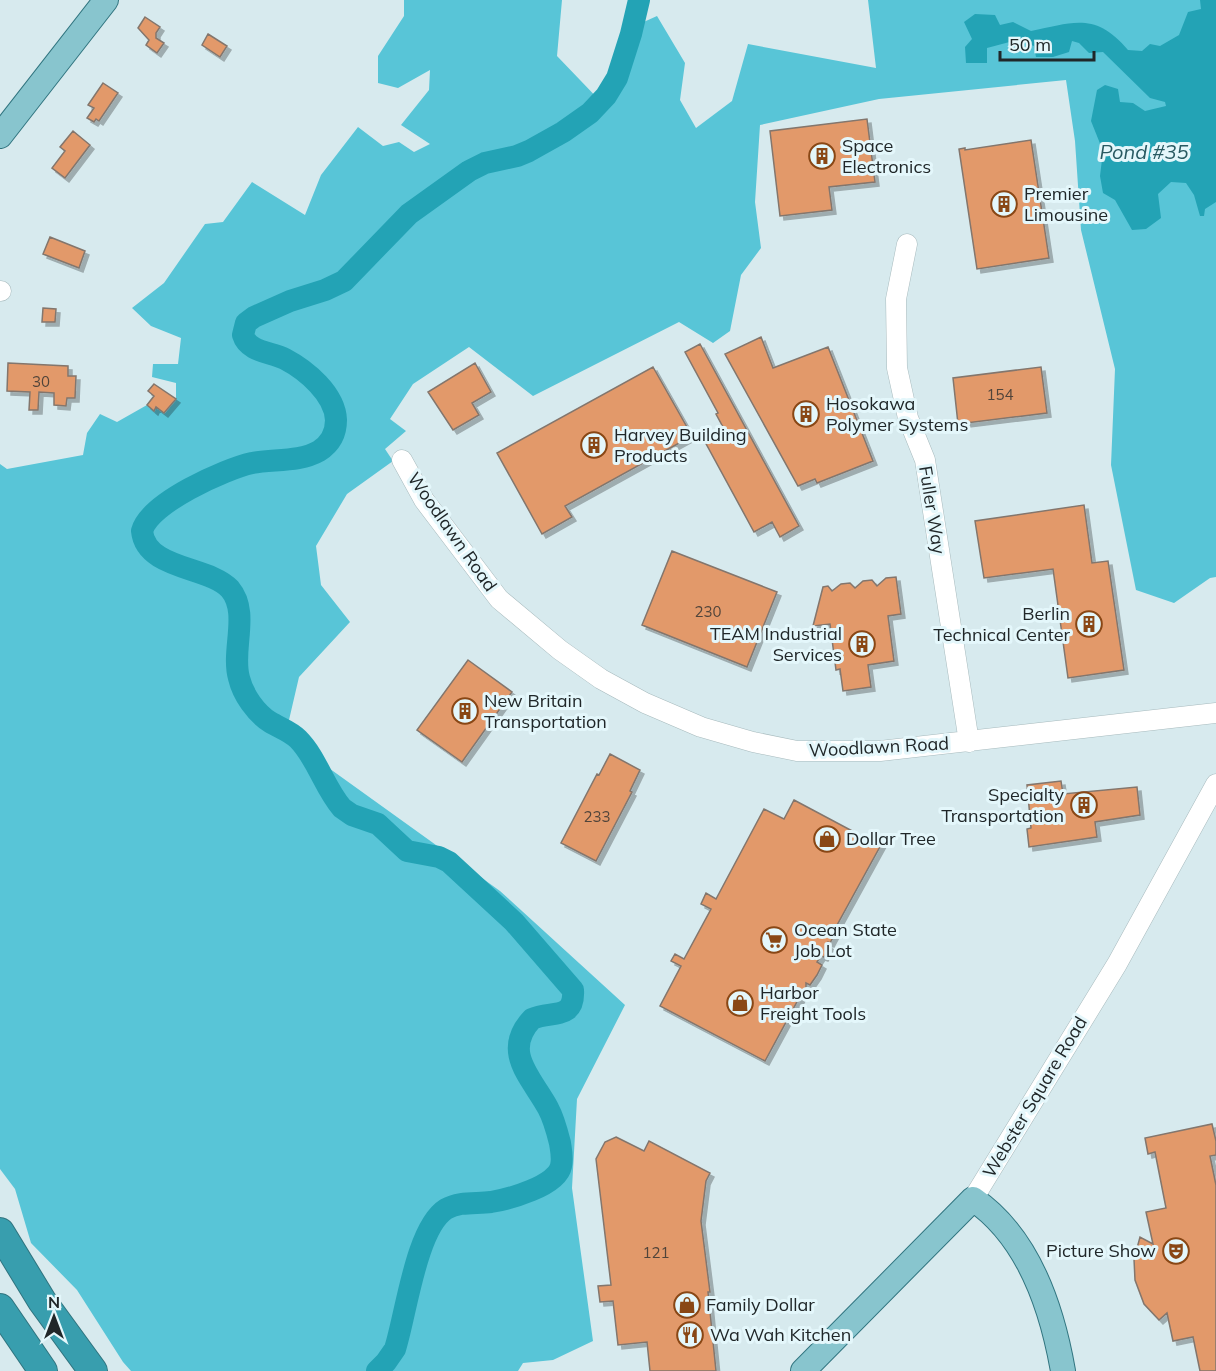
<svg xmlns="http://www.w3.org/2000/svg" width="1216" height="1371" font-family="Mulish,sans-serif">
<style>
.green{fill:#58c5d7}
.water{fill:#23a3b5}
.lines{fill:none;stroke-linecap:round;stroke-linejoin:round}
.river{stroke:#23a3b5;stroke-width:22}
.building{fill:#e2996b;stroke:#83766d;stroke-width:1.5;filter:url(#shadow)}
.minor-casing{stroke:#a7babd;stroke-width:21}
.major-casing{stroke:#30747f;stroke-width:26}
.highway-casing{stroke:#30747f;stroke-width:30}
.minor{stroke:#fff;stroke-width:20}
.major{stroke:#88c5ce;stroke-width:24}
.highway{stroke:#389eae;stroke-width:28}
.labels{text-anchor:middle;stroke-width:6;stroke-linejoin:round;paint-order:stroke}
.number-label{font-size:15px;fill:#50443a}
.poi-label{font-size:18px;fill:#202729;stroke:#e4f7fb;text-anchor:start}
.street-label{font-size:18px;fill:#202729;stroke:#e4f7fb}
.water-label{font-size:20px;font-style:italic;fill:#295a62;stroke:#e4f7fb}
</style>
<defs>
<filter id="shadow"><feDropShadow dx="4" dy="4" stdDeviation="0" flood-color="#0004"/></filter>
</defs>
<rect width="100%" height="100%" fill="#d7eaee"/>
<path class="green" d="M404,0H562L557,56L604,105L637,25L657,16L685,63L680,100L696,128L732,101L748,44L876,68L868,0H1216V577L1210,578L1174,603L1136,590L1111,465L1115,369L1081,230L1075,141L1066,80L879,99L760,125L755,202L761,248L741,275L730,331L713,343L679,322L533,396L469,347L413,384L390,419L406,431L385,449L393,461L347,494L316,546L321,585L350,622L299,677L289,720L326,766L500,891L625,1005L577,1099L572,1188L593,1341L553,1360L523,1363L518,1371H131L123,1362L77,1290L31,1243L15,1189L0,1169V464L7,469L83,455L87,433L100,414L117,422L147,405L153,410L156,407L165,413L176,399V383L152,377L153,364H178L181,338L151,326L132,308L164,283L205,224L223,222L252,182L305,215L321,175L358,127L383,146L399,142L414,152L430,144L401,125L429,90L430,70L398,88L378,83V56L404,16Z"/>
<path class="water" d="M1200,0H1216V202L1205,209L1204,216H1200L1194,195L1186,183L1171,182L1158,194L1161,218L1146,229L1132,230L1115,200L1103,193L1100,176L1103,151L1091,121L1097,90L1105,85L1118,89L1120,102L1133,103L1145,111L1166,106L1165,102L1150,98L1103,52L1089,53L1079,43L1072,41L1069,52L1053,57H1036L1034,46L1017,40L987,48V63H966L965,47L972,39L964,22L975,14L995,15L1000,25L1013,22L1031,31C1074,22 1096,12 1128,50L1142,51L1150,44L1160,46L1179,35L1188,12L1201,9Z"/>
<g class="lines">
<path class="river" d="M377,1371L386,1362L395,1349C406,1315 416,1228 446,1209C460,1201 476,1204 491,1202C509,1199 557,1186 561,1166C563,1158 561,1150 560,1143C557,1131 554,1119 548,1108C532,1078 501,1052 532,1019C551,1010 575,1021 573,990L514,922L449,862L439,857L407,851L378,824L352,815L342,808C324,787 317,758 298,739C290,731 280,728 270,722C256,713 243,695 239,678C231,650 250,613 230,589C209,566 146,570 142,531C149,503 225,469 252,463C274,459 300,462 319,451C330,444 336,433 336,420C335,394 306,370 285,359C271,352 248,352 243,335L246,323L254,317L290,301L325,290L344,281L409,214L469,171L485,163L517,156L529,151L563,132L590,113L606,96L617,78L631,34L639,0"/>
</g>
<path class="building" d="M145,17L160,27L156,33V38L164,43L157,53L146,45L149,40L138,28Z
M208,34L227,46L220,57L202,45Z
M103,83L118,93L99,121L96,119L94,122L87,118L94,108L88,105Z
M867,119L875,182L829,187L832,210L780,216L770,131Z
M73,131L90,145L65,178L52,168L65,151L60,147Z
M1031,140L1049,258L977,269L959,149L965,148V150Z
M50,237L85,251L79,268L43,254Z
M43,308L56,309L55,322H42Z
M761,337L773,368L828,347L873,461L817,483L815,479L798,486L725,354Z
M700,344L799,526L780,537L772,522L754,532L704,440L724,429L716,414L718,413L685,352Z
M8,363L68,366V376H76L75,398H67L66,406L54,405V393L39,392L38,410H29L30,392L7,391Z
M475,363L491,392L472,403L479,415L453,430L428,392Z
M653,367L692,436L565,506L572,517L542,534L497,453Z
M1041,367L1047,413L958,424L953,378Z
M154,384L176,399L164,413L156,407L154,411L147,405L154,396L148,391Z
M1084,505L1092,563L1108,561L1124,670L1068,678L1053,569L984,578L975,521Z
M672,551L777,592L747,667L642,625Z
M896,577L901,614L888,616L894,661L868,665L871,687L843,691L840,669L836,670L830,624L813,626L823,587L828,586L832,591L841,584L850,583L855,588L863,581L872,580L877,586L886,578Z
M468,660L512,692L462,762L417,730Z
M610,754L640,770L630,791L632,792L596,861L561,843L597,774L599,775Z
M1061,781L1063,794L1137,787L1140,815L1095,822L1097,837L1029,847L1027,829L1031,828L1027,785Z
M794,800L871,841L873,838L882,843L836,927L838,928L830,943L828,942L827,944L830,946L824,957L821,956L817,962L822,965L817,975L810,985L806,983V987L799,1001L798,1000L765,1061L660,1006L681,966L671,961L675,954L684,959L711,909L701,904L706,893L716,899L764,809L784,819Z
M1212,1124L1216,1141V1155L1210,1156L1216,1185V1371H1200L1193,1337L1173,1341L1167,1313L1159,1320L1144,1304L1135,1280L1134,1259L1140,1237L1153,1244L1146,1212L1166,1208L1155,1152L1148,1154L1145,1138Z
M616,1137L644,1151L649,1141L710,1173L706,1181L701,1221L710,1292H708L716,1371H650L647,1342L618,1345L613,1301L600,1302L598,1286L611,1285L596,1159L605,1142Z"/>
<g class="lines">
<g class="minor-casing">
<path id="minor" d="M907,244L896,299L897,368L908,418L925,460L969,742
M0,291H1
M402,460L424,500L499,599L560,650L601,679L645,703L701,727L753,742L797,751H880L1216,713
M973,1199L1117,964L1216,784"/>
</g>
<g class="major-casing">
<path id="major" d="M0,136L106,0
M803,1371L973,1199C1029,1237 1052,1308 1063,1371"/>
</g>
<g class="highway-casing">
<path id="highway" d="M0,1232L42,1301L93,1371
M0,1308L43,1371"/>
</g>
<use href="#minor" class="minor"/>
<use href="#major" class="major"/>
<use href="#highway" class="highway"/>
</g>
<defs>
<g id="building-ring" transform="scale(1.35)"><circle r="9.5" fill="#e4f7fb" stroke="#894715" stroke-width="1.5"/><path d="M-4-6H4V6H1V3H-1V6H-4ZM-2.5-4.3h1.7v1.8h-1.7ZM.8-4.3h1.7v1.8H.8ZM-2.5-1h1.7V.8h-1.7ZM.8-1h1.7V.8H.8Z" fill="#894715"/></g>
<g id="shop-ring" transform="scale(1.35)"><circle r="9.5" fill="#e4f7fb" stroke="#894715" stroke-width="1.5"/><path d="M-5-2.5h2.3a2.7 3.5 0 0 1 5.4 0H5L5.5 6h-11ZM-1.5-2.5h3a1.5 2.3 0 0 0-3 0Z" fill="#894715"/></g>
<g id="supermarket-ring" transform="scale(1.35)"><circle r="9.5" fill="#e4f7fb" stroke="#894715" stroke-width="1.5"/><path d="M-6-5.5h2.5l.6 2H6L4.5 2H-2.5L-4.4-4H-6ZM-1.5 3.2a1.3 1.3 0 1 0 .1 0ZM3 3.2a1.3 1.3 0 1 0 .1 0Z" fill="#894715"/></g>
<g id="theatre-ring" transform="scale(1.35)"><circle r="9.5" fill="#e4f7fb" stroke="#894715" stroke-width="1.5"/><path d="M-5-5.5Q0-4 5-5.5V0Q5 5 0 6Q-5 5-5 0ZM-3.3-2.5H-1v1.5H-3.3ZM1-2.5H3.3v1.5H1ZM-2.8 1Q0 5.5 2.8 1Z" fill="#894715"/></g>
<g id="restaurant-ring" transform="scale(1.35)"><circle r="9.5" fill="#e4f7fb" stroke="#894715" stroke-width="1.5"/><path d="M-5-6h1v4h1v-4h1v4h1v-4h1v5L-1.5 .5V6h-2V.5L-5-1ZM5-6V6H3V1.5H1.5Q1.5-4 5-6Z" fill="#894715"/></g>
</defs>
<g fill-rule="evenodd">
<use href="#building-ring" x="822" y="156"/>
<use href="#building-ring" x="1004" y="204"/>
<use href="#building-ring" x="806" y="414"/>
<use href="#building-ring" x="594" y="445"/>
<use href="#building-ring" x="1089" y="624"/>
<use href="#building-ring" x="862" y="644"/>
<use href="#building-ring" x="465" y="711"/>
<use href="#building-ring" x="1084" y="805"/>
<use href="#shop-ring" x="827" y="839"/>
<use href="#supermarket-ring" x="774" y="940"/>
<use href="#shop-ring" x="740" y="1003"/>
<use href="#theatre-ring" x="1176" y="1251"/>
<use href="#shop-ring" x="687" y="1305"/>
<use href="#restaurant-ring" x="690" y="1335"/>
</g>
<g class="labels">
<g class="number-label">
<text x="41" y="387">30</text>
<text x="1000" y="400">154</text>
<text x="708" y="617">230</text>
<text x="597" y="822">233</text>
<text x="656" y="1258">121</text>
</g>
<g class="poi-label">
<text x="842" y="152">Space<tspan x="842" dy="21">Electronics</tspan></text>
<text x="1024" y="200">Premier<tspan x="1024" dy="21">Limousine</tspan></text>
<text x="826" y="410">Hosokawa<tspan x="826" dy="21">Polymer Systems</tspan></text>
<text x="614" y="441">Harvey Building<tspan x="614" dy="21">Products</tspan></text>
<text x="1070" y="620" text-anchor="end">Berlin<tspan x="1070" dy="21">Technical Center</tspan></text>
<text x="842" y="640" text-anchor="end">TEAM Industrial<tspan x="842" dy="21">Services</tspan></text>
<text x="484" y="707">New Britain<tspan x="484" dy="21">Transportation</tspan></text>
<text x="1064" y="801" text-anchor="end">Specialty<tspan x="1064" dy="21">Transportation</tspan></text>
<text x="846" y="845">Dollar Tree</text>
<text x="794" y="936">Ocean State<tspan x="794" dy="21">Job Lot</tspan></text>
<text x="760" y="999">Harbor<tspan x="760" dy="21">Freight Tools</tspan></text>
<text x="1156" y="1257" text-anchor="end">Picture Show</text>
<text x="706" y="1311">Family Dollar</text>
<text x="710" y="1341">Wa Wah Kitchen</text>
</g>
<g class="street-label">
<text transform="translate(932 510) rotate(81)" y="6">Fuller Way</text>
<text transform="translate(452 532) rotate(55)" y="6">Woodlawn Road</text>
<text transform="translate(879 747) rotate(-3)" y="6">Woodlawn Road</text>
<text transform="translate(1035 1097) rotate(-59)" y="6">Webster Square Road</text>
</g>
<g class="water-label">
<text x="1144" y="159">Pond #35</text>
</g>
</g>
<g transform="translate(54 1317)" stroke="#e4f7fb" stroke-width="4.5" paint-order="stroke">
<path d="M0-4.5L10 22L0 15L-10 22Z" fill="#202729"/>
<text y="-9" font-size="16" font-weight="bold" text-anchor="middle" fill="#202729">N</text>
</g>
<path d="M1000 51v9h94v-9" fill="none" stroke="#202729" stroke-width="3"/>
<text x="1009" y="51" font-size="18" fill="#202729" stroke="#e4f7fb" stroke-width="4.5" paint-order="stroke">50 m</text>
</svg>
